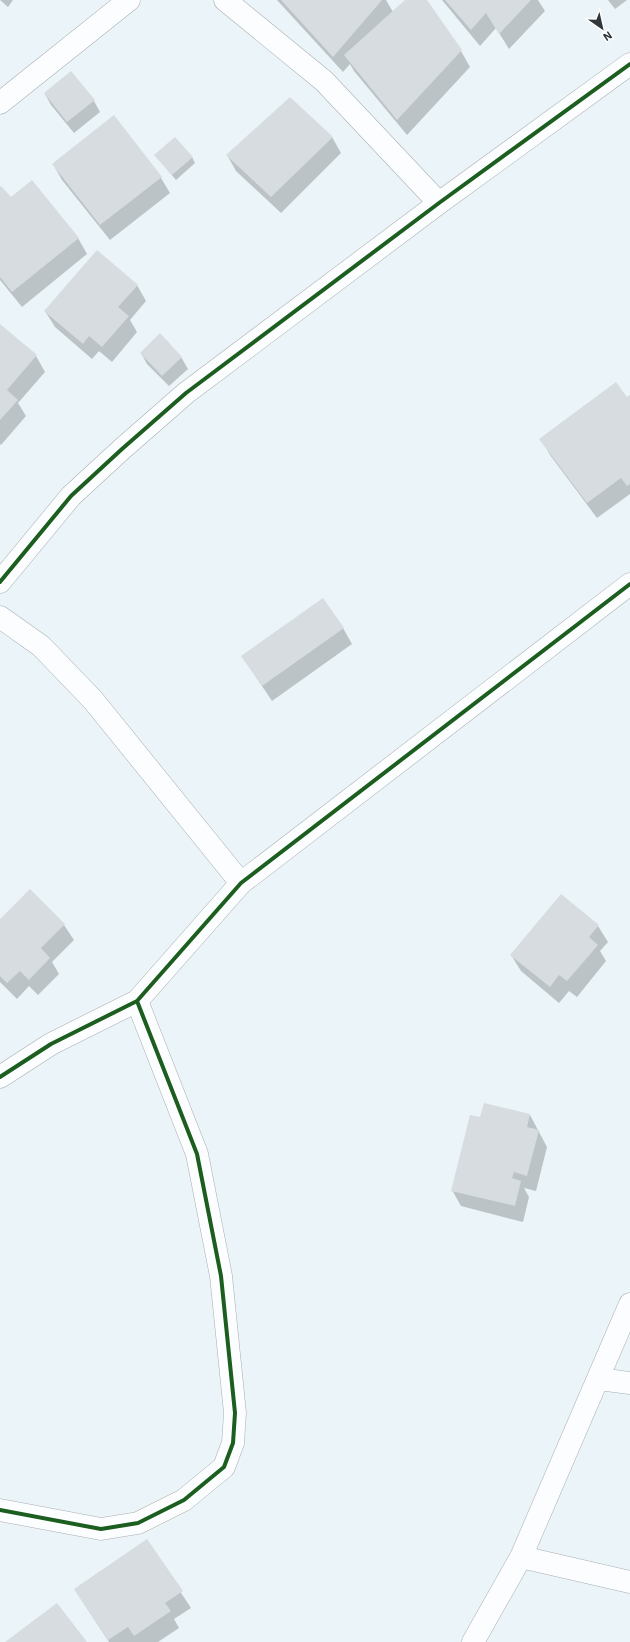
<svg xmlns="http://www.w3.org/2000/svg" width="630" height="1642" font-family="'IBM Plex Sans',sans-serif">
<style>
.shadow{fill:#0003}
.building{fill:#d6dce0}
.lines{fill:none;stroke-linecap:round;stroke-linejoin:round}
.street-casing{stroke:#a9afb3;stroke-width:23}
.street{stroke:#fcfdfe;stroke-width:22}
.cycleway-casing{stroke:#fff;stroke-width:6}
.cycleway{stroke:#1b5e20;stroke-width:4}
</style>
<rect width="100%" height="100%" fill="#ebf4f8"/>
<path class="shadow" d="M0,0H13L8,7Z
M277,0H386L393,12L406,0H425L461,51L470,67L407,135L354,71L350,64L343,72Z
M442,0H538L545,11L509,49L496,28L480,46Z
M608,0H627L615,9Z
M45,94L94,101L100,112L74,133L51,105Z
M332,137L341,153L281,213L236,171L227,155Z
M156,156L192,157L195,163L176,180Z
M53,164L161,178L170,193L110,240L62,180Z
M0,188L11,199L78,238L87,254L22,307L0,280Z
M137,285L146,301L130,320L137,332L112,362L99,351L92,359L55,327L45,311Z
M0,326L36,356L45,372L18,403L26,416L1,445L0,444Z
M141,353L181,357L188,369L169,386L147,364Z
M630,396V494L597,518L550,455L541,439Z
M343,628L352,644L272,701L242,656Z
M561,895L598,926L608,942L600,951L606,961L577,997L569,991L559,1003L521,971L511,955Z
M0,921L64,925L74,940L52,962L59,974L38,995L29,986L17,999L0,982Z
M530,1115L547,1147L536,1191L524,1188L529,1197L523,1222L461,1206L452,1190L481,1118Z
M147,1541L191,1608L174,1619L179,1628L158,1642H109L75,1590Z"/>
<path class="building" d="M281,0H382L333,57Z
M405,0H427L462,50L397,120L344,55Z
M445,0H531L499,34L486,13L471,30Z
M71,71L95,100L67,122L44,93Z
M290,97L333,137L271,197L226,155Z
M114,115L162,177L100,225L52,164Z
M175,137L193,157L172,175L154,155Z
M32,180L79,238L12,292L0,277V187L1,186L11,197Z
M97,250L138,285L118,307L129,316L102,347L89,336L83,344L44,311Z
M0,324L37,355L7,390L18,400L0,420Z
M160,333L182,357L162,376L140,353Z
M616,382L627,397L630,395V484L627,486L621,478L587,503L539,439Z
M323,598L344,628L262,686L241,656Z
M30,889L65,924L41,948L50,958L29,980L20,971L7,983L0,976V919Z
M561,894L599,925L589,937L598,945L567,981L559,975L550,987L510,955Z
M484,1103L530,1114L527,1127L539,1130L527,1176L514,1172L512,1178L521,1181L515,1206L451,1191L470,1115L480,1117Z
M147,1539L183,1591L165,1603L171,1611L134,1636L128,1627L108,1640L74,1589Z
M57,1603L87,1642H5Z"/>
<g class="lines">
<g class="street-casing">
<path id="street" d="M225,0L324,81L439,203
M0,103L129,0
M0,582L71,496L122,449L186,393L439,203L630,64
M0,617L41,646L93,700L241,883
M0,1077L51,1044L137,1001L241,883L630,584
M599,1379L630,1383
M0,1510L101,1529L138,1523L184,1500L224,1467L233,1443L235,1413L221,1276L197,1154L137,1001
M521,1557L630,1582
M473,1642L521,1557L630,1304"/>
</g>
<use href="#street" class="street"/>
<g class="cycleway-casing">
<path id="cycleway" d="M0,582L71,496L122,449L186,393L439,203L630,64
M0,1077L51,1044L137,1001L241,883L630,584
M0,1510L101,1529L138,1523L184,1500L224,1467L233,1443L235,1413L221,1276L197,1154L137,1001"/>
</g>
<use href="#cycleway" class="cycleway"/>
</g>
<g transform="translate(602 28) rotate(146)" stroke="#ffffff" stroke-width="3" paint-order="stroke">
<path d="M0-3L7 15L0 10L-7 15Z" fill="#303639"/>
<text y="-6" font-size="11" font-weight="bold" text-anchor="middle" fill="#303639">N</text>
</g>
</svg>
